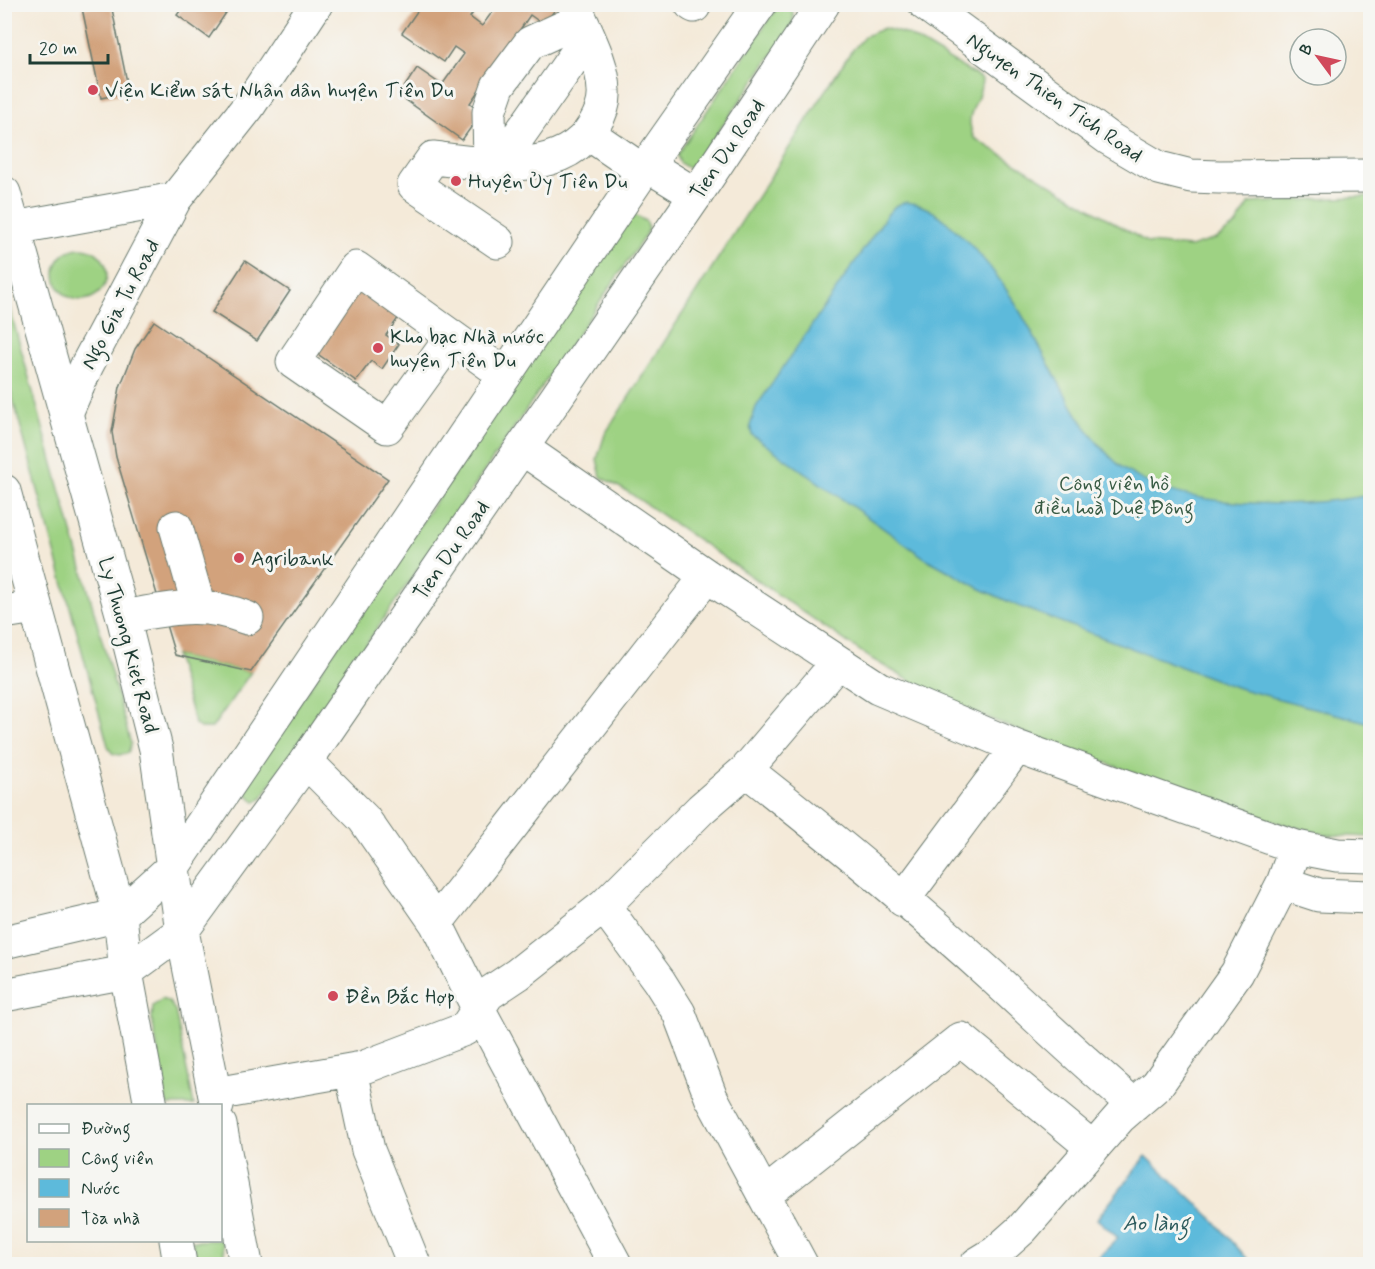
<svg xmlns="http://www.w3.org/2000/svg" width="1375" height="1269" font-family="Mynerve,sans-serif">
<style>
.green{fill:#9ed283;stroke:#5e885c;stroke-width:1.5}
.water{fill:#5dbadb;stroke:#3e7c88;stroke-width:1.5}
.building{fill:#d2a27c}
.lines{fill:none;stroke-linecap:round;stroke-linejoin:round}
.minor-casing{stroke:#6a7a6e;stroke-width:35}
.major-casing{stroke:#6a7a6e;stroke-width:35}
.minor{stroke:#fff;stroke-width:33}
.major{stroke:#fff;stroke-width:33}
.poi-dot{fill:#d1495b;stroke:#f6f6f2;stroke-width:2}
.labels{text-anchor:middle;stroke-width:6;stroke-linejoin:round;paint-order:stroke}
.poi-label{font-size:21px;fill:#1f3d34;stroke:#f6f6f2;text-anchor:start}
.street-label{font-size:21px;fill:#1f3d34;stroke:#f6f6f2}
.park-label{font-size:21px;fill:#385b44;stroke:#f6f6f2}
.water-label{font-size:22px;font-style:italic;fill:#2e5c5e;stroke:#f6f6f2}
</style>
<rect width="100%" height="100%" fill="#f6f6f2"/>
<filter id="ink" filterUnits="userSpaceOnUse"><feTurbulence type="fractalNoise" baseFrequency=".0167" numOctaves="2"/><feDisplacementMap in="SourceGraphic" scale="12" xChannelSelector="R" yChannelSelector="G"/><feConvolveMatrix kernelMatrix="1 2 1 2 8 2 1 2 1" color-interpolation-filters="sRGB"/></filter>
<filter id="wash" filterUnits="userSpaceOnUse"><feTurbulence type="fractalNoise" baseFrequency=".008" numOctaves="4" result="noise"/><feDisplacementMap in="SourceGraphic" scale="24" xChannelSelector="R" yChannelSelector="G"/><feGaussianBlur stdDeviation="1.35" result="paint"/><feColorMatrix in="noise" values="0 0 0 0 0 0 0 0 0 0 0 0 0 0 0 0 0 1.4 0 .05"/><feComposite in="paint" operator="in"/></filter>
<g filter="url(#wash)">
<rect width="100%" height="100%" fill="#f4ead9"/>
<path class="green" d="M786,5C796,11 794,17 791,28L695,165L688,168L680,163L677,155L778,6Z
M884,28L908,35L982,79C981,105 962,111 974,138L1148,243L1190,247L1216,239L1236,225L1250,203L1370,196V837L1326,835L1256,817L1021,732L937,696L872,659L628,492L601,477L597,459L605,434L850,53L865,36Z
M635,215L647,222L648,230L640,243L260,800L255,802L245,792L244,784L625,222Z
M55 274a26 26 0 1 1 52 0a26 26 0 1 1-52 0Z
M4,288L131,744L128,753L119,755L112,753L108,746L5,370Z
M175,655L251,672L212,728H200L195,724Z
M162,999L169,1002L175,1010L194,1105H167L152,1019L153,1006Z
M221,1236L226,1264H197L192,1241L220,1240Z"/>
<path class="water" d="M906,202C932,205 948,223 966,240C1020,294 1039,353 1078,416C1089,433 1103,451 1119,465C1175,512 1302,508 1370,495V723L1238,688L1018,606L981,589L925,558L752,435L750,426L756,407L887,215L895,206Z
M1146,1156L1210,1216L1252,1264H1092L1118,1238L1097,1219Z"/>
<g id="blocks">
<path class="building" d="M99,4H111L129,92L101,98L82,8Z
M185,4H232L209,38L177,15Z
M422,4H473L477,7L470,17L482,26L498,4H559L544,25L530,15L508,47L470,103L482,112L462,140L399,95L417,68L442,85L464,54L454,47L444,62L402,33Z
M245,261L290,291L257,341L212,312Z
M357,287L399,317L386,335L399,344L382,369L371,361L356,381L312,350Z
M154,321L388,479L251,672L175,655L116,457L112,432L120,387L135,349Z"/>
</g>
</g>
<g filter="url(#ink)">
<use href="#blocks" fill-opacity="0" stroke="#6a7a6e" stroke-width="1.5"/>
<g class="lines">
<g class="minor-casing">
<path id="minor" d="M691,4L694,6
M925,4L1108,138L1159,168L1191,176L1219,177L1370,176
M589,134L643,171
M490,164L489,112L498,86L530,43L580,20
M499,164L588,37
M647,165L696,195
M14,228L175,199
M498,242L414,185L433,158C483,164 563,178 594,125C600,115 605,103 604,91C603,61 585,31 574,4
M452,337L387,427L293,362L356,268L505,375
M67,411L87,365L175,199L248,107L316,4
M522,448L707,576L878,688L1017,747L1296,847L1283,883L1285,884L1319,895L1370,897
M176,527L199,607
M4,612L35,607
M123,617C169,609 201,600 247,618
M306,761L364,819L436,923L479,1010L615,1264
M746,770C830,836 913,904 992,976C1039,1020 1085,1063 1134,1105
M1296,847L1337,855L1370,856
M903,900L1017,747
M604,906L659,981L679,1013L711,1097L801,1264
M436,923L707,576
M351,1070L368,1150L414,1264
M215,1094L362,1068L465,1029L488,994L518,974L604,906L701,809L746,770L838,662
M764,1195L961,1039L1093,1148
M977,1264L995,1253L1022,1229L1120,1117L1157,1085L1237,973L1283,883"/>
</g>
<g class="major-casing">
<path id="major" d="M4,193L123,617L156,749L182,931L217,1106
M4,491L120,915L126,972L151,1106
M4,942L120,915L173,867L647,165L760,4
M4,995L126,972L182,931L306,761L696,195L823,4
M220,1125L246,1264
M176,1240L180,1264"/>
</g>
<use href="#minor" class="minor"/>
<use href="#major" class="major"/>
</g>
</g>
<g class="poi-dot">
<circle cx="93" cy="90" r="6"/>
<circle cx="456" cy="181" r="6"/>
<circle cx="378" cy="348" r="6"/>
<circle cx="239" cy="558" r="6"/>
<circle cx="333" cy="996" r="6"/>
</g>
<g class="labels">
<g class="poi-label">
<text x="105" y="97">Viện Kiểm sát Nhân dân huyện Tiên Du</text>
<text x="468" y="188">Huyện Ủy Tiên Du</text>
<text x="390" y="343">Kho bạc Nhà nước<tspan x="390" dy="24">huyện Tiên Du</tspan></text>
<text x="251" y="565">Agribank</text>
<text x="345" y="1003">Đền Bắc Hợp</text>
</g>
<g class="street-label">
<text transform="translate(1055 97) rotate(35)" y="7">Nguyen Thien Tich Road</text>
<text transform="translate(727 149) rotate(-56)" y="7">Tien Du Road</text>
<text transform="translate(120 304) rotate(-62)" y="7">Ngo Gia Tu Road</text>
<text transform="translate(451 550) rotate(-55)" y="7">Tien Du Road</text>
<text transform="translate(129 645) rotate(75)" y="7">Ly Thuong Kiet Road</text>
</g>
<g class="park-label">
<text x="1114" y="490">Công viên hồ<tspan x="1114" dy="24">điều hoà Duệ Đông</tspan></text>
</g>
<g class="water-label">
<text x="1156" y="1230">Ao làng</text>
</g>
</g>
<rect width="1375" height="1269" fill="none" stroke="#f6f6f2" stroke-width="24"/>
<rect x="27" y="1104" width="195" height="138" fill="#f6f6f2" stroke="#a0aca6" stroke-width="1.5"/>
<rect x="39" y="1124" width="30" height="9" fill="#ffffff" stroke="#a0aca6" stroke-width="1.5"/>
<text x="81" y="1134" font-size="18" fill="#1f3d34">Đường</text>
<rect x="39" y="1149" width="30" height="18" fill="#9ed283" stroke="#a0aca6" stroke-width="1.5"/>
<text x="81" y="1164" font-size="18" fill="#1f3d34">Công viên</text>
<rect x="39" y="1179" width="30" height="18" fill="#5dbadb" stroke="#a0aca6" stroke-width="1.5"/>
<text x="81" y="1194" font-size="18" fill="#1f3d34">Nước</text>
<rect x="39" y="1209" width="30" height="18" fill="#d2a27c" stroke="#a0aca6" stroke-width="1.5"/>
<text x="81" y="1224" font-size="18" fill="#1f3d34">Tòa nhà</text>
<g transform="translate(1318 57) rotate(303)"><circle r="28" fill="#f6f6f2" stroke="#a0aca6" stroke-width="1.5"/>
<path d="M0-4.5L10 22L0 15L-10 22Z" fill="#d1495b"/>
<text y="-9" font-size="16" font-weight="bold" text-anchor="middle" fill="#1f3d34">B</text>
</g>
<path d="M30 54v9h78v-9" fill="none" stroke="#1f3d34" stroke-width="3"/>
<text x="39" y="54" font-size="18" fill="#1f3d34" stroke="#f6f6f2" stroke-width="4.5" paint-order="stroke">20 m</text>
</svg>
